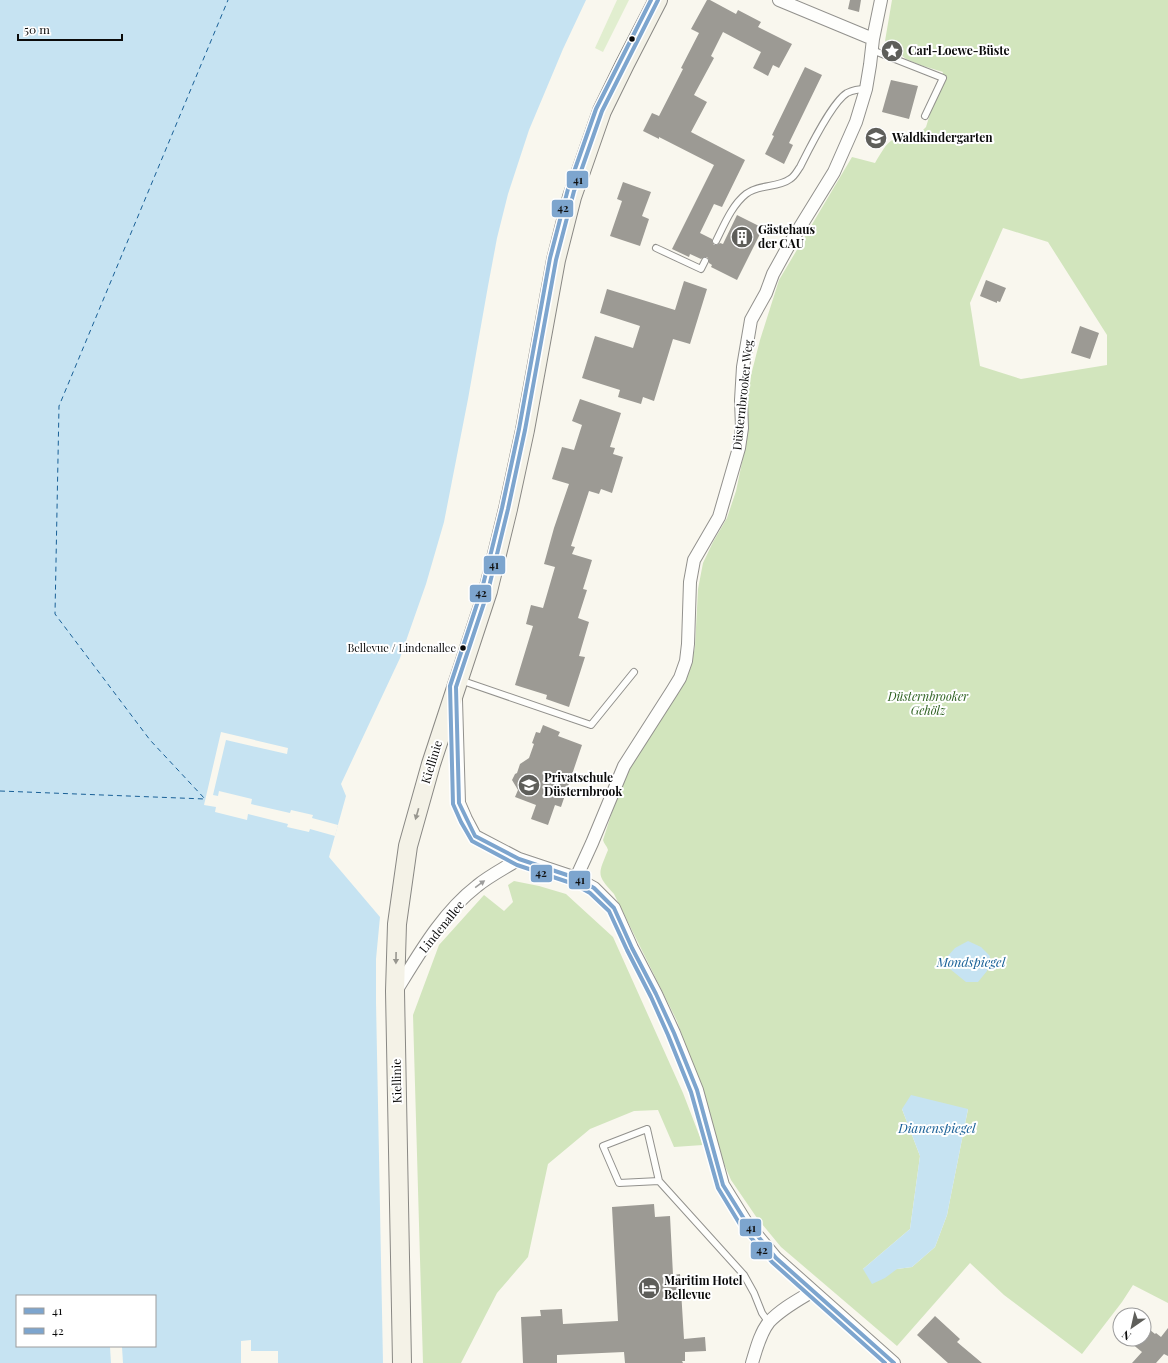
<svg xmlns="http://www.w3.org/2000/svg" width="1168" height="1363" font-family="'Playfair Display',serif">
<style>
.green{fill:#e1eecf}
.forest{fill:#d2e5bd;fill-rule:evenodd}
.water{fill:#c6e3f2;fill-rule:evenodd}
.pier{fill:#f9f7ee}
.lines{fill:none;stroke-linecap:round;stroke-linejoin:round}
.ferry{stroke:#196097;stroke-width:1;stroke-dasharray:5 4;stroke-linecap:butt}
.building{fill:#9c9a94}
.lane-casing{stroke:#92918d;stroke-width:8}
.street-casing{stroke:#92918d;stroke-width:14}
.secondary-casing{stroke:#898884;stroke-width:20}
.lane{stroke:#fefefc;stroke-width:6}
.street{stroke:#fefefc;stroke-width:12}
.secondary{stroke:#f4f2e7;stroke-width:18}
.bus-1-casing{stroke:#fff;stroke-width:7}
.bus-2-casing{stroke:#fff;stroke-width:7}
.bus-1{stroke:#7da5ce;stroke-width:4}
.bus-2{stroke:#7da5ce;stroke-width:4}
.oneway{fill:#97968f}
.oneway2{fill:#9d9d9c}
.bus-dot{fill:#0b0b0b;stroke:#fff;stroke-width:1.5}
.labels{text-anchor:middle;stroke-width:4;stroke-linejoin:round;paint-order:stroke}
.bus-label{font-size:11px;fill:#0b0b0b;stroke:#fff;text-anchor:end}
.poi-label{font-size:12px;font-weight:bold;fill:#0b0b0b;stroke:#fff;text-anchor:start}
.street-label{font-size:12px;fill:#0b0b0b;stroke:#fff}
.park-label{font-size:12px;font-style:italic;fill:#2b5f1e;stroke:#fff}
.water-label{font-size:13px;font-style:italic;fill:#196097;stroke:#fff}
.line-badge{stroke:#fff;stroke-width:1.5}
.pale-badge-label{font-size:11px;text-anchor:middle;font-weight:bold;fill:#111}
</style>
<rect width="100%" height="100%" fill="#f9f7ee"/>
<path class="green" d="M617,0H629L603,52L595,48Z"/>
<path class="forest" d="M892,0H1168V1303L1133,1285L1122,1302L1082,1354L1004,1295L970,1263L897,1346L781,1247L757,1218L731,1180L716,1145L703,1096L677,1021L614,894C596,874 598,875 608,850C607,846 604,844 603,840L613,809L630,765L680,689L690,669L695,647L698,589L703,563L713,542L727,518L736,491L744,453L750,379L760,340L779,280L852,157L875,163C890,138 889,138 918,135L926,127L943,72L920,65L906,59L885,41ZM1003,228L1048,242L1107,335V365L1021,379L980,366L970,303ZM902,1109H968L947,1215L935,1247L912,1267L897,1269H863L910,1229L920,1156Z
M514,881L539,886L566,894L613,937L683,1093L703,1145L674,1147L658,1110L634,1111L590,1129L548,1164L528,1257L497,1293L461,1363H423L413,1015L439,945L484,895L504,911L513,902L508,885Z"/>
<path class="water" d="M0,0H586L563,49L529,130L508,194L497,238L488,286L468,399L444,522L426,584L400,658L341,784L346,796L329,857L380,917L376,959V1002L383,1363H0ZM17,1296H155V1346H17Z
M968,941L981,947L990,956L987,971L978,982H966L950,969L947,957L955,948Z
M911,1095L968,1109L947,1215L935,1247L912,1267L897,1269L885,1278L872,1284L863,1269L910,1229L920,1156L902,1109Z"/>
<path class="pier" d="M221,732L288,748L287,754L226,740L213,795L218,796L219,791L252,799L251,804L290,813L291,810L313,815L312,818L338,825L335,836L310,829L309,832L287,827L288,824L248,814L247,820L215,812L216,807L204,805Z
M251,1340V1351H278V1363H241V1341Z
M110,1347H122L123,1363H111Z"/>
<g class="lines">
<path class="ferry" d="M0,791L205,799L150,740L55,614L59,406L228,0"/>
</g>
<path class="building" d="M707,0H710L736,14L738,10L761,22L758,27L792,44L779,68L773,65L768,76L753,68L761,52L723,32L711,56L714,58L694,95L707,102L691,132L745,160L722,207L714,204L700,233L712,239V242L714,245H717L720,243L723,244L737,215L763,228L737,280L711,267L712,265L709,263V260L707,257H704L701,259L690,254L689,257L672,249L714,165L659,137V139L643,131L652,113L659,116L683,69L681,68L699,33L691,29Z
M850,0H861L859,12L848,9Z
M805,67L822,75L789,143L793,145L784,164L765,154L774,136L772,135Z
M891,80L918,86L909,119L882,112Z
M623,182L651,192L642,216L649,219L640,246L610,236L622,201L617,199Z
M986,280L1006,288L1000,302L997,301V303L980,296Z
M684,281L707,289L690,344L673,339L654,401L643,397L641,404L618,397L620,390L582,378L595,336L633,348L640,326L600,313L607,289L675,310Z
M1080,326L1099,333L1090,359L1071,353Z
M580,399L621,413L610,447L615,448L613,454L623,457L612,493L601,489L599,494L589,491L571,546L575,547L572,554L592,560L583,589L587,590L578,618L589,622L579,656L585,657L569,707L546,699L547,695L515,685L533,626L526,624L531,605L543,608L555,567L544,564L554,528L569,484L552,479L562,447L574,450L582,425L572,421Z
M543,725L560,732L558,736L582,745L561,807L555,805L548,825L531,819L536,805L515,797L518,790L512,780L515,774L517,773L520,764L529,758L534,744L532,743L536,732L540,733Z
M654,1204L655,1217L670,1216L673,1275L680,1274L684,1339L705,1337L706,1351L685,1352V1361H682L683,1363H625L624,1352L557,1355V1363H523L521,1317L541,1316L540,1310L562,1309L563,1324L618,1321L612,1207Z
M935,1316L960,1339L957,1342L982,1363H948L917,1335Z
M1144,1325L1155,1334L1156,1333L1161,1337L1168,1328V1356L1164,1354L1156,1363H1132L1142,1352L1126,1339H1144Z"/>
<g class="lines">
<g class="lane-casing">
<path id="lane" d="M872,50L943,78L925,116
M716,241C724,225 732,205 746,194C759,184 778,188 790,179C795,176 797,171 800,167C809,149 832,102 847,93C853,90 859,89 866,89
M656,248L701,269L705,261
M460,680L591,725L634,672
M659,1181L647,1129L603,1146L619,1183L659,1181L744,1275L754,1293L762,1313L769,1323"/>
</g>
<g class="street-casing">
<path id="street" d="M779,0L873,39
M456,700L459,803L466,819L475,836L519,859L576,878L594,888L614,908L632,948L656,994L674,1033L697,1090L723,1185L746,1222L776,1258L894,1363
M576,878L592,843L624,766L672,691L680,678L686,661L688,644L690,582L694,560L719,517L739,448L742,428L741,400L743,367L751,320L766,293L773,274L789,245L834,172L856,122L866,89L870,65L873,39L881,0
M396,991C419,954 442,913 477,886C489,876 505,868 519,859
M752,1363C756,1350 760,1333 769,1322C781,1309 798,1300 813,1291"/>
</g>
<g class="secondary-casing">
<path id="secondary" d="M402,1363L395,991L397,924L408,846L431,764L488,591L508,509L525,430L556,260L572,197L602,111L625,64L658,0"/>
</g>
<use href="#lane" class="lane"/>
<use href="#street" class="street"/>
<use href="#secondary" class="secondary"/>
<g class="bus-1-casing">
<path id="bus-1" d="M658,0L602,111L574,191L556,260L525,430L508,509L488,591L456,687L459,803L475,836L519,859L576,878L594,888L614,908L632,948L656,994L674,1033L697,1090L723,1185L746,1222L776,1258L894,1363"/>
</g>
<g class="bus-2-casing">
<path id="bus-2" d="M651,0L596,109L568,189L550,258L519,429L502,508L482,589L450,686L453,804L461,822L472,841L517,865L574,884L590,893L609,911L627,950L651,997L668,1035L691,1092L718,1188L741,1226L772,1262L885,1363"/>
</g>
<use href="#bus-1" class="bus-1"/>
<use href="#bus-2" class="bus-2"/>
</g>
<defs><path id="oneway-solid" d="M-6-.8H1V-3.2L6.5 0L1 3.2V.8H-6Z"/></defs>
<g class="oneway">
<use href="#oneway-solid" transform="translate(417 814) rotate(106)"/>
<use href="#oneway-solid" transform="translate(396 958) rotate(91)"/>
</g>
<use class="oneway2" href="#oneway-solid" transform="translate(480 884) rotate(-36)"/>
<defs>
<g id="sight-disc" transform="scale(1.15)"><circle r="9.5" fill="#5e5e5a" stroke="#fff"/><path d="M0-6L1.8-2.2L6-1.7L2.9 1.2L3.7 5.4L0 3.3L-3.7 5.4L-2.9 1.2L-6-1.7L-1.8-2.2Z" fill="#fff"/></g>
<g id="school-disc" transform="scale(1.15)"><circle r="9.5" fill="#5e5e5a" stroke="#fff"/><path d="M0-5L7-2L0 1L-7-2ZM-4 1L0 2.5L4 1V4Q0 6-4 4Z" fill="#fff"/></g>
<g id="building-disc" transform="scale(1.15)"><circle r="9.5" fill="#5e5e5a" stroke="#fff"/><path d="M-4-6H4V6H1V3H-1V6H-4ZM-2.5-4.3h1.7v1.8h-1.7ZM.8-4.3h1.7v1.8H.8ZM-2.5-1h1.7V.8h-1.7ZM.8-1h1.7V.8H.8Z" fill="#fff"/></g>
<g id="hotel-disc" transform="scale(1.15)"><circle r="9.5" fill="#5e5e5a" stroke="#fff"/><path d="M-6-4.5h1.5V1H6V5H4.5V3h-9V5H-6ZM-4 0a1.8 1.8 0 1 1 3.6 0ZM.5 0V-2.5h3Q6-2.5 6 0Z" fill="#fff"/></g>
</defs>
<g fill-rule="evenodd">
<use href="#sight-disc" x="892" y="51"/>
<use href="#school-disc" x="876" y="138"/>
<use href="#building-disc" x="742" y="237"/>
<use href="#school-disc" x="529" y="785"/>
<use href="#hotel-disc" x="649" y="1288"/>
</g>
<g class="bus-dot">
<circle cx="632" cy="39" r="3.5"/>
<circle cx="463" cy="648" r="3.5"/>
</g>
<g class="labels">
<g class="bus-label">
<text x="456" y="652">Bellevue / Lindenallee</text>
</g>
<g class="poi-label">
<text x="908" y="55">Carl-Loewe-Büste</text>
<text x="892" y="142">Waldkindergarten</text>
<text x="758" y="234">Gästehaus<tspan x="758" dy="14">der CAU</tspan></text>
<text x="544" y="782">Privatschule<tspan x="544" dy="14">Düsternbrook</tspan></text>
<text x="664" y="1285">Maritim Hotel<tspan x="664" dy="14">Bellevue</tspan></text>
</g>
<g class="street-label">
<text transform="translate(743 395) rotate(-84)" y="4">Düsternbrooker Weg</text>
<text transform="translate(432 762) rotate(-73)" y="4">Kiellinie</text>
<text transform="translate(442 927) rotate(-51)" y="4">Lindenallee</text>
<text transform="translate(397 1081) rotate(-91)" y="4">Kiellinie</text>
</g>
<g class="park-label">
<text x="928" y="701">Düsternbrooker<tspan x="928" dy="14">Gehölz</tspan></text>
</g>
<g class="water-label">
<text x="971" y="967">Mondspiegel</text>
<text x="937" y="1133">Dianenspiegel</text>
</g>
</g>
<g class="line-badge">
<rect x="566" y="170" width="23" height="19" rx="4" fill="#7da5ce"/>
<rect x="551" y="199" width="23" height="19" rx="4" fill="#7da5ce"/>
<rect x="483" y="555" width="23" height="20" rx="4" fill="#7da5ce"/>
<rect x="469" y="584" width="23" height="19" rx="4" fill="#7da5ce"/>
<rect x="530" y="864" width="23" height="19" rx="4" fill="#7da5ce"/>
<rect x="568" y="870" width="23" height="20" rx="4" fill="#7da5ce"/>
<rect x="739" y="1218" width="23" height="19" rx="4" fill="#7da5ce"/>
<rect x="750" y="1241" width="23" height="19" rx="4" fill="#7da5ce"/>
</g>
<g class="pale-badge-label">
<text x="578" y="184">41</text>
<text x="563" y="212">42</text>
<text x="494" y="569">41</text>
<text x="481" y="597">42</text>
<text x="541" y="877">42</text>
<text x="580" y="884">41</text>
<text x="751" y="1232">41</text>
<text x="762" y="1254">42</text>
</g>
<rect x="16" y="1295" width="140" height="52" fill="#ffffff" stroke="#9d9d9d"/>
<rect x="24" y="1308" width="20" height="6" fill="#7da5ce" stroke="#9d9d9d"/>
<text x="52" y="1315" font-size="12" fill="#0b0b0b">41</text>
<rect x="24" y="1328" width="20" height="6" fill="#7da5ce" stroke="#9d9d9d"/>
<text x="52" y="1335" font-size="12" fill="#0b0b0b">42</text>
<g transform="translate(1132 1327) rotate(214)"><circle r="19" fill="#ffffff" stroke="#9d9d9d"/>
<path d="M0-3L7 15L0 10L-7 15Z" fill="#5e5e5a"/>
<text y="-6" font-size="11" font-weight="bold" text-anchor="middle" fill="#0b0b0b">N</text>
</g>
<path d="M18 34v6h104v-6" fill="none" stroke="#0b0b0b" stroke-width="2"/>
<text x="24" y="34" font-size="12" fill="#0b0b0b" stroke="#ffffff" stroke-width="3" paint-order="stroke">50 m</text>
</svg>
